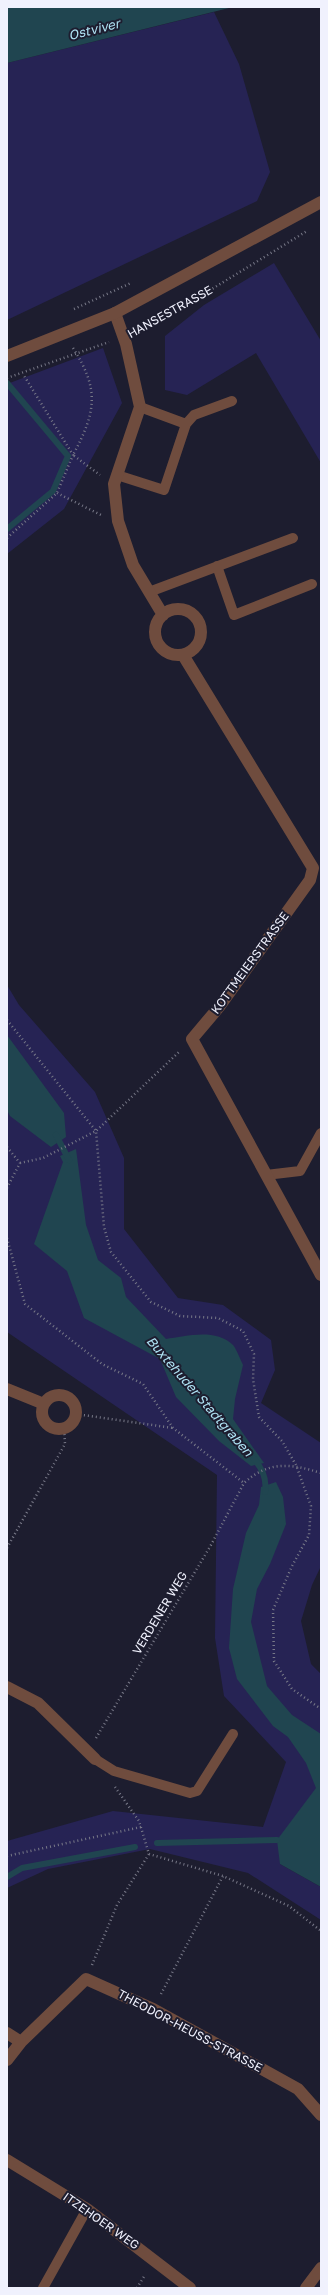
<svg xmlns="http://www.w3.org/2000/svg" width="328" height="2295" font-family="'Golos Text',sans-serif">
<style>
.green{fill:#262354}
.water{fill:#204550}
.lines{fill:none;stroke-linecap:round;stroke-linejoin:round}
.stream{stroke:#204550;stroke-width:6}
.path{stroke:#787988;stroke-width:2.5;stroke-dasharray:1 3;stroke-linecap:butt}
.service{stroke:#6f4c3e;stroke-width:10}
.minor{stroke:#6f4c3e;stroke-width:12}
.tertiary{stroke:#6f4c3e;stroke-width:12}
.labels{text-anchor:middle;stroke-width:4;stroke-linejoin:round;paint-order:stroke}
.street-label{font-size:12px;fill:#f0f1fd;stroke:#1d1d2f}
.water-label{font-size:13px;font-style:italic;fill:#afe3f4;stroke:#1d1d2f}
</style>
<rect width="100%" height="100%" fill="#1d1d2f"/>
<path class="green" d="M214,12L239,64L270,172L257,201L7,320V63Z
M274,263L321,341V463L256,353L187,395L165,390V336L204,305Z
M103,348L122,403L64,509L7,554V384Z
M7,985L19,1005L95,1092L124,1158V1229L178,1298L223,1305L271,1340L275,1370L261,1403L321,1443V1566L312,1585L301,1621L311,1664L321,1674V1781L280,1864L321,1887V1920L248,1873L150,1849L48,1869L7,1888V1841L113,1811L263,1827L286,1762L224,1696L215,1638L217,1475L7,1332Z"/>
<path class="water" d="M7,7H233L7,63Z
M7,1035L64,1113L66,1137L51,1147L10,1116L7,1110Z
M76,1149L86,1225L98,1260L121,1278L126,1297L166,1339C186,1336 216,1328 233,1345C237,1350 240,1359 243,1365L235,1399L233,1419L264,1463L251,1466L219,1441L176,1397L160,1359L84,1318L67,1271L34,1244L63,1162L60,1156Z
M276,1482L283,1497L286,1524L270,1564L257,1589L251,1622L267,1686L292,1715L321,1734V1887L280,1864L277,1840L316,1788L306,1763L288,1737L273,1726L237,1679L229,1648L233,1589L246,1533L259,1505L261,1487Z"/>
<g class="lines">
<path class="stream" d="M7,383L68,456L53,491L7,529
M56,1135L69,1160
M254,1459C262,1468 267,1480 265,1492
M157,1843L277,1840
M7,1877L22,1868L135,1847"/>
<path class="path" d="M74,309L131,283
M139,329L189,303L307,231
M73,348C100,390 96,412 73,455L100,475
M7,378L109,342
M57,493L101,515
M7,538L57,493L73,455L23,374
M7,1020L96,1131L104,1227L111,1252L151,1302L180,1316L218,1318L243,1331L254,1354L253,1379L259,1417L282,1441L296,1465L311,1506L309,1535L292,1566L273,1610L274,1661L292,1689L321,1709
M7,1147L20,1163L7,1188
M20,1163L43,1158L96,1131L180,1051
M7,1238L25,1304L102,1364L143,1384L173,1428L244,1483
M76,1414L173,1428
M7,1548L65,1444L64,1428
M96,1738L211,1545L244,1483C269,1460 292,1464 321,1473
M115,1787L139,1821L149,1854L223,1876L289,1906L321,1931
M7,1856L141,1827
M92,1965L117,1905L149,1854
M161,1994L223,1876
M137,2288L145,2275"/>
<path class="service" d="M140,407L186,424
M117,475L164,490L186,424L194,415L232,401
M217,566L234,615L312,584
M149,592L293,538
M266,1175L300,1171L321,1133
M95,1759L114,1771L190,1793L197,1791L233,1734
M43,2288L87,2209"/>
<path class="minor" d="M115,313L126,344L140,407L114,484L118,521L133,565L163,615
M155 632a23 23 0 1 1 46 0a23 23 0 1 1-46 0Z
M183,655L313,868L310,880L219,1007L192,1039L321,1275
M7,1389L44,1404
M42 1412a17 17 0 1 1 34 0a17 17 0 1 1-34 0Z
M7,1687L38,1703L95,1759
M7,2033L21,2042
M7,2060L21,2042L86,1979L153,2009L298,2089L321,2115
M7,2160L87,2209L190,2288
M306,2288L321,2268"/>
<path class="tertiary" d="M7,356L115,313L321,202"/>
</g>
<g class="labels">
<g class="street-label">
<text transform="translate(170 312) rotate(-29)" y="4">HANSESTRASSE</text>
<text transform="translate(250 963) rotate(-54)" y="4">KOTTMEIERSTRASSE</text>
<text transform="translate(160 1613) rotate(-59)" y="4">VERDENER WEG</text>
<text transform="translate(190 2031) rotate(28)" y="4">THEODOR-HEUSS-STRASSE</text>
<text transform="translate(101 2221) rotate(35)" y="4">ITZEHOER WEG</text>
</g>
<g class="water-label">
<text transform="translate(94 29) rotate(-14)" y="5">Ostviver</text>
<text transform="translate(200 1396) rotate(49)" y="5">Buxtehuder Stadtgraben</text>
</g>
</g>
<rect width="328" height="2295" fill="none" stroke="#f0f1fd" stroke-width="16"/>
</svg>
